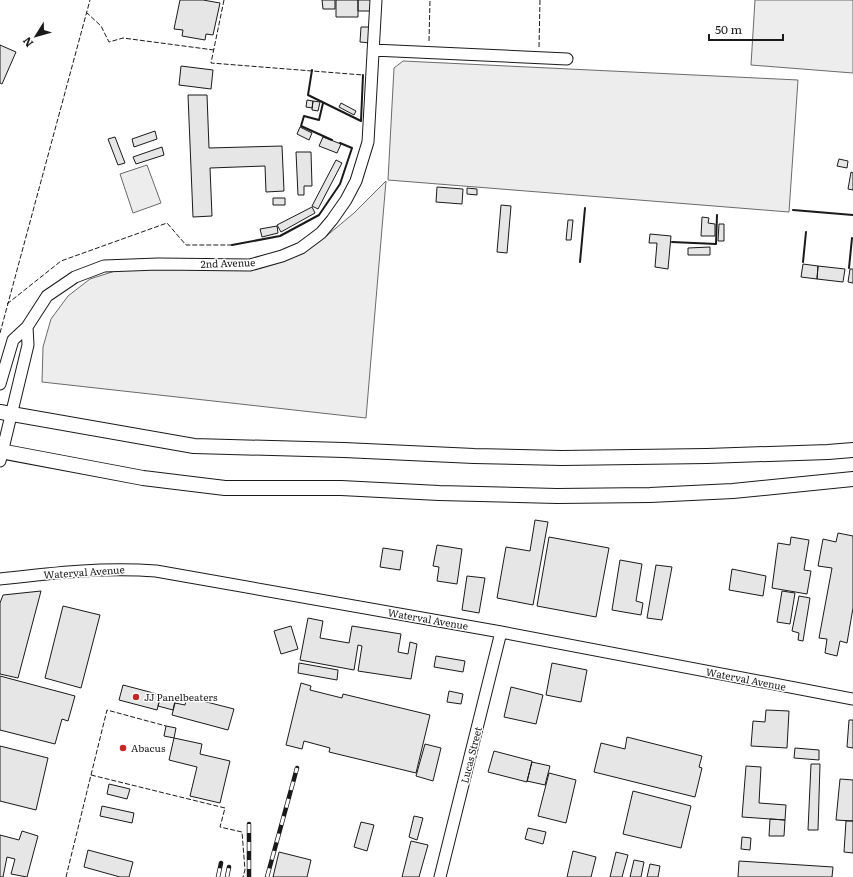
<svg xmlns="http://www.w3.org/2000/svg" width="853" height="877" font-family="Literata,serif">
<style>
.built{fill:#ededed;stroke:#6a6a6a}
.building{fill:#e6e6e6;stroke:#1a1a1a}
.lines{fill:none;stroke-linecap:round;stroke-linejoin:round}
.minor-casing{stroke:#1a1a1a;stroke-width:13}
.major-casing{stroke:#1a1a1a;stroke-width:16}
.minor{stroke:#fff;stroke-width:11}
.major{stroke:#fff;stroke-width:14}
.rail-casing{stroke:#1a1a1a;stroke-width:4.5}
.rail{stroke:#fff;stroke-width:3;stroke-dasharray:9;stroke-linecap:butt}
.fence{stroke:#1a1a1a;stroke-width:1;stroke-dasharray:5 2;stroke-linecap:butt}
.wall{stroke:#1a1a1a;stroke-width:2}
.poi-dot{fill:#c62828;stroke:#fff;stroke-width:1.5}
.labels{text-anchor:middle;stroke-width:3;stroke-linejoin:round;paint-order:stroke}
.street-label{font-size:10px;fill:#1a1a1a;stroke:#fff}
.poi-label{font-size:10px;fill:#1a1a1a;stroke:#fff;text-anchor:start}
</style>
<rect width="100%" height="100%" fill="#fff"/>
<path class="built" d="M755,0H853V73L751,65Z
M403,61L798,80L789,212L388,180L394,68Z
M147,165L161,203L133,213L120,174Z
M386,181L366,418L42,382L43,347L51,319L68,296L90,279L115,271L267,262L324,238L354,213Z"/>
<path class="building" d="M180,0H203L220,3L213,35L206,34L205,40L182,36L183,30L174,29Z
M322,0H335V9H323Z
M336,0H358V17H336Z
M358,0H373L372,11H358Z
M361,27H371L370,43L360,42Z
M0,45L16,52L2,84L0,83Z
M181,66L213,70L211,89L179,85Z
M188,95H207L209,148L282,146L284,191L266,192L265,166L210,168L212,216L193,217Z
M307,100L313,101L312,108L306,107Z
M313,101L320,102L318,111L312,110Z
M341,103L356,111L354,115L339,107Z
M300,127L312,133L309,140L297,134Z
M155,131L157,139L134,147L132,139Z
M115,137L125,163L118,165L108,139Z
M323,137L341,144L337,153L319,146Z
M162,147L164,155L136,164L133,157Z
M296,152H311L312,186H304V195H298Z
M839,159L848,161L847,168L837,166Z
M336,160L342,163L318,209L312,206Z
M851,172L853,173V190L848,189Z
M437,187L463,189L462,204L436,202Z
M467,188L477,189V195L467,194Z
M273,198H285V205H273Z
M501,205L511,206L507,253L497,252Z
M312,207L315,213L281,232L277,225Z
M702,217L709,218L708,223L715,224V236H701Z
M568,220H573L571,240H566Z
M719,224H724V241H718Z
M277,226L278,233L262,237L260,229Z
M650,234L671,236L668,269L655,267L657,243H649Z
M710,247V255H688V248Z
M803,264L818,266L817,279L801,277Z
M818,266L845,269L843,282L817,279Z
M850,269H853V283L848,282Z
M535,520L548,522L533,605L497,598L506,547L530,551Z
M838,533L853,536V608L847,643L840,641L837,656L825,653L827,639L819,638L832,568L818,566L823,539L836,542Z
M549,537L609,548L596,617L537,606Z
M791,537L809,540L804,570L811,571L807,594L772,588L778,543L790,545Z
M437,545L462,549L457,584L437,581L439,567L433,566Z
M383,548L403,551L400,570L380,567Z
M620,560L642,564L636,601L643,603L641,615L612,610Z
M656,565L672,567L662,620L647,618Z
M732,569L766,576L763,596L729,590Z
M467,576L485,578L479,613L462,610Z
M41,591L18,678L0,674V603L3,595Z
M782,591L795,593L790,624L777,622Z
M799,596L810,598L803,641L798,640L799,633L792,631Z
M63,606L100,615L81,688L45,678Z
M308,618L323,621L320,638L349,643L352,626L401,634L398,652L408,654L410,642L417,644L411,679L358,671L362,646L358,645L354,670L300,660Z
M291,626L298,649L281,654L274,631Z
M436,656L465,661L463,672L434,667Z
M299,663L338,670L337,680L298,673Z
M552,663L587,670L581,702L546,695Z
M0,676L75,696L68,721L62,719L55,744L0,730Z
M301,683L311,686L310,690L342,698L343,694L430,715L416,773L329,752L330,748L304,741L302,749L286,745Z
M123,685L161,695L157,710L119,700Z
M511,687L543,695L536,724L504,717Z
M449,691L463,694L461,704L447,702Z
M187,697L234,709L228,730L172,715L175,703L185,705Z
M160,698L175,701L173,710L158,706Z
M766,710L789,711L787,748L751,746L753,721L765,722Z
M849,720H853V748L847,747Z
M166,726L176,728L174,738L164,736Z
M627,737L702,756L699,767L702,768L695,797L594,772L601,743L625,749Z
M174,738L202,744L200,754L230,761L220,803L190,796L197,767L169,760Z
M425,744L441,748L433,781L416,776Z
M0,746L48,758L36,810L0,801Z
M795,748L819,750V760L794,758Z
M494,751L532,761L527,782L488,772Z
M532,762L550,766L545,785L527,781Z
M811,764H820L818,830H808Z
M746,766L761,767L759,803L786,805L785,820L742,817Z
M549,773L576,780L566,823L538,816Z
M840,779L853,780V821L836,820Z
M109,784L130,789L127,799L107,794Z
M633,791L691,806L681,848L623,834Z
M102,806L134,813L132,823L100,816Z
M414,816L423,818L417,840L409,837Z
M770,819L785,820L784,836H769Z
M846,821H853V853L844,852Z
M361,822L374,825L367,851L354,847Z
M528,828L546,832L543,844L525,839Z
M22,831L38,836L27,877L11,874L15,859L7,857L3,877H0V835L19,840Z
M742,837L751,838L750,850L741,849Z
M411,841L428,845L419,877H402Z
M88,850L133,862L129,877H120L84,867Z
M573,851L596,857L591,877H567Z
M279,852L311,860L307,877H273Z
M616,852L628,855L622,877H610Z
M634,860L644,862L641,877H630Z
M739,861L833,867L832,877H738Z
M650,864L660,866L658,877H647Z"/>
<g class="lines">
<g class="minor-casing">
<path id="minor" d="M373,50L567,59
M0,384L13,340L27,327L47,296L75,277L104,266L158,264L250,265L282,256L301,248L321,233L332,220L346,200L356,181L368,142L376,0
M0,461L28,345L27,327
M0,579C52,573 103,567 156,571L501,632L853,699
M440,877L501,632"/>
</g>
<g class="major-casing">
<path id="major" d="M0,412L194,446L344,450L474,456L562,458L707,456L828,452L853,450
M0,451L143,478L225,488H341L439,493L557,496L650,495L733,491L853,479"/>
</g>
<use href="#minor" class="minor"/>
<use href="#major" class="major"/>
<g class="rail-casing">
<path id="rail" d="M249,824V877
M218,877L221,863
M227,877L229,867
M267,877L297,768"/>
</g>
<use href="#rail" class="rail"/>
<path class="fence" d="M224,0L211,63L363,75
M86,12L101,26L109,42L123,38L214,50
M429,41L430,0
M539,47L540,0
M7,304L61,261L167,223L186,245H232
M0,333L90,0
M91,775L107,710L166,726
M66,877L91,775L225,808L220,827L242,832L245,870L243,877"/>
<path class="wall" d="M312,70L308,95L361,121L363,75
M323,103L319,120L304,116L301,126L332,140
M793,210L853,215
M672,242L716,244L717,215
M232,245L280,236L319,215L340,184L352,148L340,143
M580,262L585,208
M803,262L806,232
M849,268L852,238"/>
</g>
<g class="poi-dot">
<circle cx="136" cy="697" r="4"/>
<circle cx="123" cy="748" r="4"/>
</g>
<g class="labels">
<g class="street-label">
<text transform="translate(228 263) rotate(-2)" y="4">2nd Avenue</text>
<text transform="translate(84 572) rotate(-4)" y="4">Waterval Avenue</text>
<text transform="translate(428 619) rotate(10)" y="4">Waterval Avenue</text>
<text transform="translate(746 679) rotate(11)" y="4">Waterval Avenue</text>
<text transform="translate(471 755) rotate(-76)" y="4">Lucas Street</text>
</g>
<g class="poi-label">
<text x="144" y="701">JJ Panelbeaters</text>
<text x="131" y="752">Abacus</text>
</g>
</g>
<g transform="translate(36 36) rotate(233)" stroke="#ffffff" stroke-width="3" paint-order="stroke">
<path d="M0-3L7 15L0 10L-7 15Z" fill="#1a1a1a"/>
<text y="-6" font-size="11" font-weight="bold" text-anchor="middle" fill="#1a1a1a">N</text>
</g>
<path d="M709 34v6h74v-6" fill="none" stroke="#1a1a1a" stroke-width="2"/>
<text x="715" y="34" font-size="12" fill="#1a1a1a" stroke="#ffffff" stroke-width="3" paint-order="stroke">50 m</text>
</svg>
